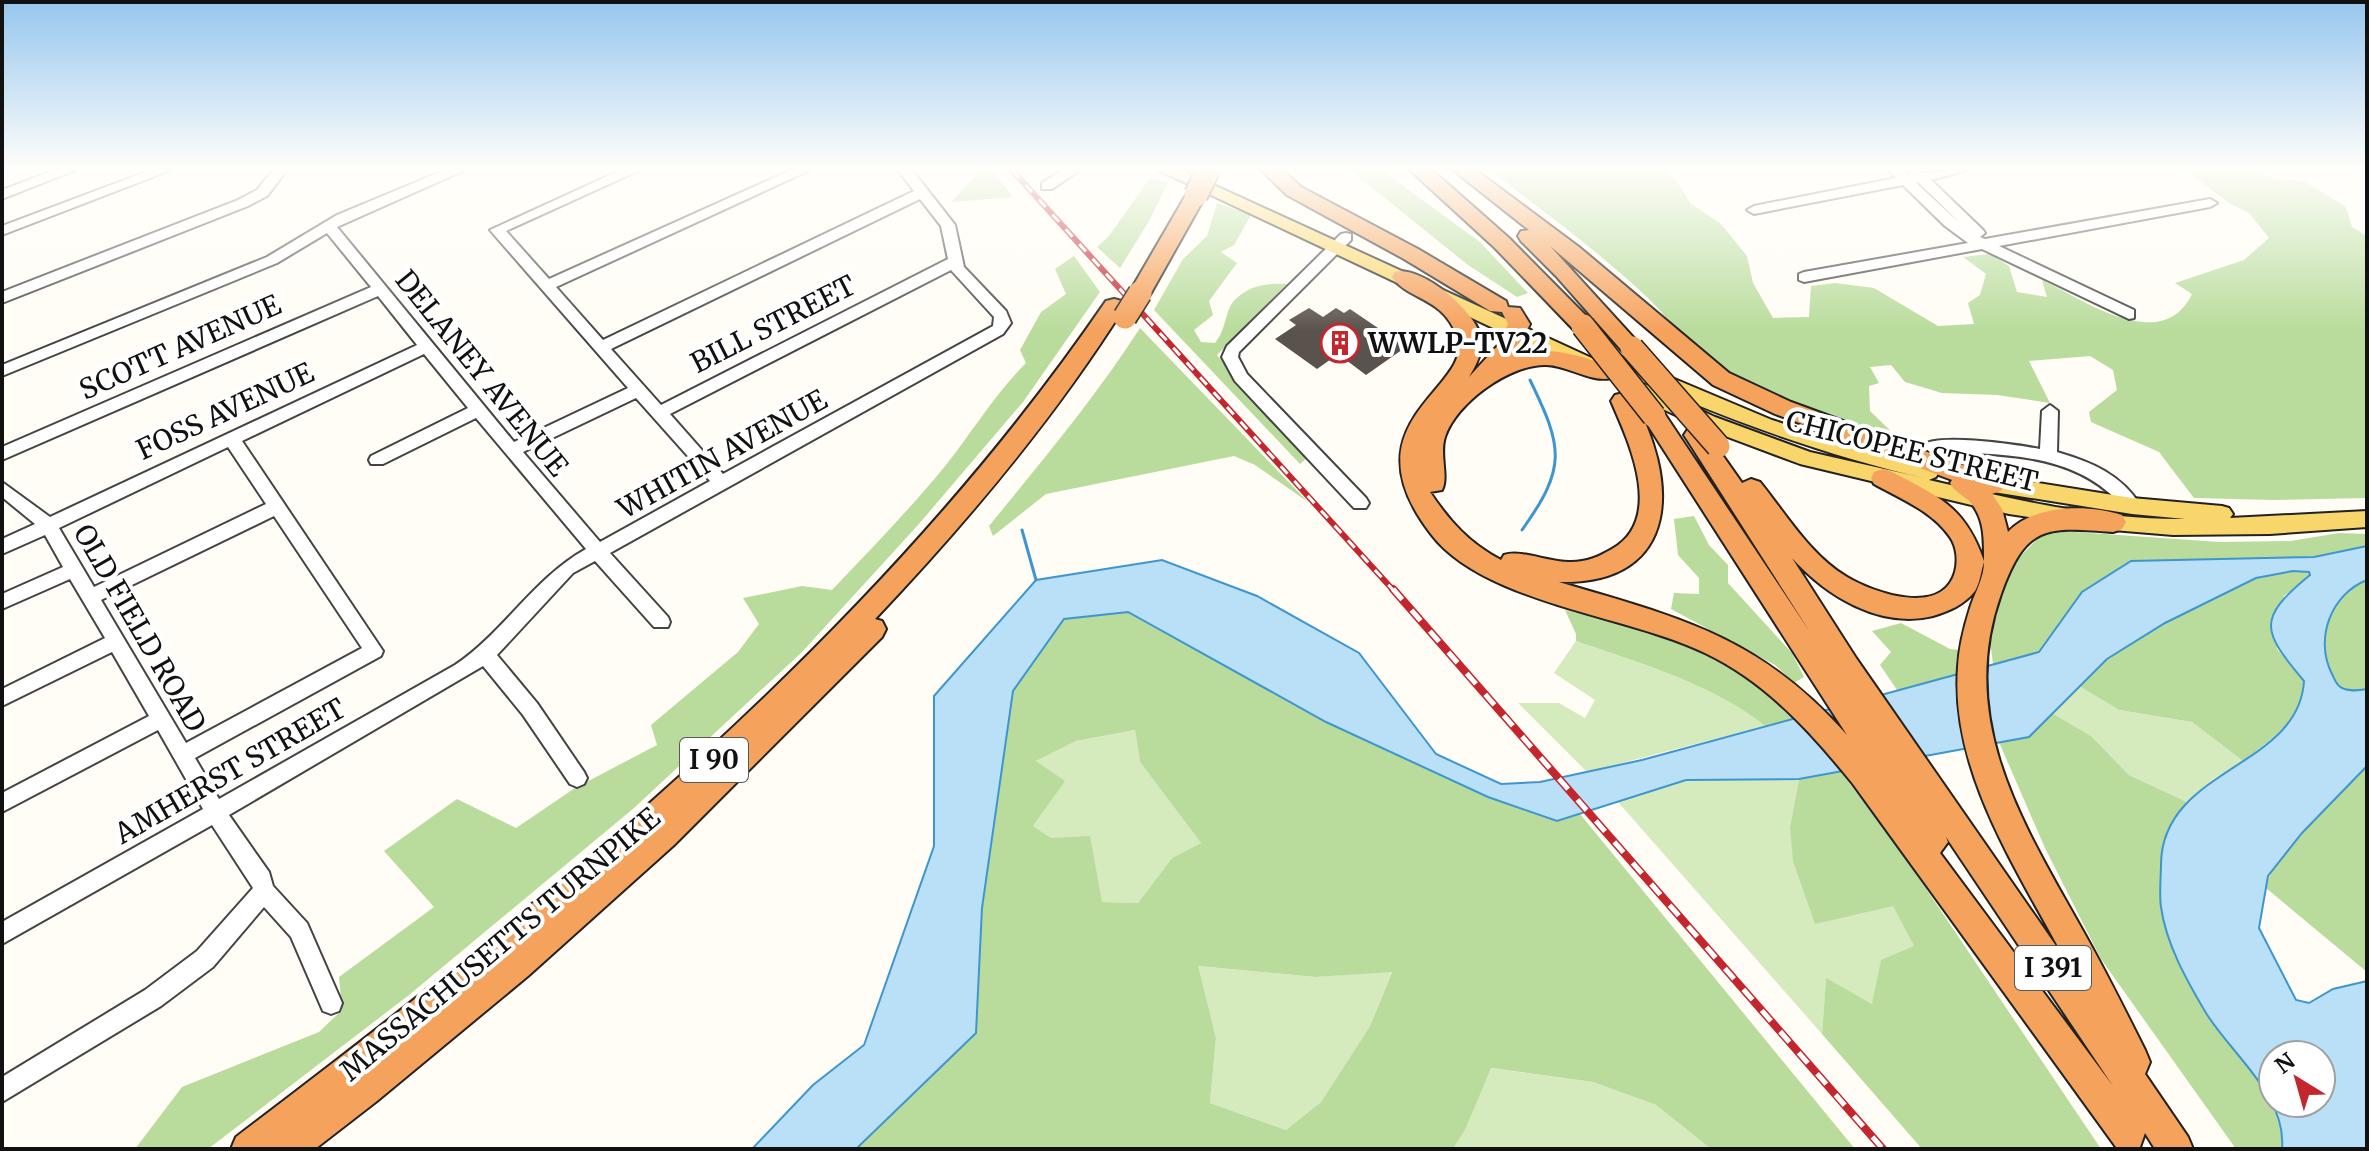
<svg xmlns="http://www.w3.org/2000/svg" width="2369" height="1151" font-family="Merriweather,serif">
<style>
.green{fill:#d5ebbd}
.forest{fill:#b9dc9c;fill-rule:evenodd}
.water{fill:#b9e0f7;stroke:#3f96cf;stroke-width:2;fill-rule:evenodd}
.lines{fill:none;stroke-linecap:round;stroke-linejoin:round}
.stream{stroke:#3f96cf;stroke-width:3}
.building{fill:#5a524d}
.minor-casing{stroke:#444;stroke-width:4}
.major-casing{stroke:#222;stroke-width:4}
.highway-casing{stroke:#222;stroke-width:4}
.minor{fill:#fff;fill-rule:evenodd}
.major{fill:#f9d66b;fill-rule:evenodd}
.highway{fill:#f5a25d;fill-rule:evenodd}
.rail-far1-casing{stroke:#c4262e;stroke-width:6}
.rail-casing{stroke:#c4262e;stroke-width:8}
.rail-far1{stroke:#fff;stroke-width:3;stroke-dasharray:10;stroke-linecap:butt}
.rail{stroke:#fff;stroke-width:5;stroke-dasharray:14;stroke-linecap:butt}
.highway-bridge-casing{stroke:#222;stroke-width:26;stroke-linecap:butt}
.highway-bridge{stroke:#f5a25d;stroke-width:23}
.labels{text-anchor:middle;stroke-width:8;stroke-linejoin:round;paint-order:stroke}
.shield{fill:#fff;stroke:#585858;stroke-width:2}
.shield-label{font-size:26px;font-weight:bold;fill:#111}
.street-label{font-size:28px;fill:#111;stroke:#fff}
.poi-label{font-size:28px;font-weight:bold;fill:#111;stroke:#fff;text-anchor:start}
</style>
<rect width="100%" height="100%" fill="#fffdf5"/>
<path class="green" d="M1576,641C1637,662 1715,685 1765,726L1587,772L1518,703H1559L1585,718L1595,700L1554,673Z
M2079,686L2119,710L2192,722L2243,761L2213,779L2187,802L2129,775L2091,736L2052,713Z
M1135,730L1140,762L1201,843L1172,858L1138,903L1102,902L1051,838L1033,826L1064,781L1036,761L1076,741Z
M1799,779L1790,827L1893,905L1914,946L1872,1004L1826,979L1822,1034L1618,802L1686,780Z
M1197,966L1315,977L1392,971L1370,1026L1321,1102L1286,1130L1210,1103L1216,1038Z
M1490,1068L1593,1082L1656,1105L1711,1149H1453L1465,1130Z"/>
<path class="forest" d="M981,170H992L1013,197L951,202Z
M1350,170H1381L1480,242L1528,293L1517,297L1468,265Z
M1489,170H1664L1676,180L1690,203L1721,224L1747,256L1753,283L1773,318L1809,317L1811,286L1835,283L1874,288L1938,326L1974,324L1968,303L1980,295L1986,274L1963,257L1990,254L2009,266L2017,292L2047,297L2042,280C2084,300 2162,356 2192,294L2175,283L2244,260L2269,238L2249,213L2229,203L2185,170H2257L2273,179L2304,181L2346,207L2352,227L2367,236V498L2274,500L2194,498L2159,452L2091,422L2089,412L2117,390L2113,370L2090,356L2029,361L2050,403L1997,395L1942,393L1905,382L1891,365L1870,367L1879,383L1869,386L1870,411L1897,437C1833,422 1765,398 1711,362C1687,346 1671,321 1651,301C1601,253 1544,212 1489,170Z
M1150,178L1168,182L1149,221L1120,268L1097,247L1109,236Z
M1217,203L1251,215L1234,245L1221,252L1237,263L1209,301L1213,315L1194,330L1201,342L1215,343C1226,330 1225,312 1233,302C1248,285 1267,283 1287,284L1217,355L1307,458L1300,464L1154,310L1183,259L1207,236Z
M1074,256L1100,292L1023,402L918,525L802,652L634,808L409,995L208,1149H135L182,1087L319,1032L342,1010L339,977L434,907L384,851L457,799L516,828L575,788L657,745L651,725L738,652L759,624L743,598L802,586L832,590C871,549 910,509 946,465C973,431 995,394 1026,363L1020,350L1041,312L1066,294L1055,269Z
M1140,328L1308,502L1255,465L1234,456L1046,494L993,536L989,526C1042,461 1095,398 1140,328Z
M1694,516L1709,545L1728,565V583L1792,653L1804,677L1794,683L1775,665L1671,609L1674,593L1699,594V578L1678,555L1674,519Z
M2046,530L2219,542L2291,541L2339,533L2367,534V546L2314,557H2284L2082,592L2039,652L1993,664L1988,624L2008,569Z
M2293,571L2310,572V576L2284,596L2277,649L2304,681C2301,722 2272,738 2243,761L2192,722L2119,710L2079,686L2106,659L2165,623L2256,578Z
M2367,580V689C2359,690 2350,692 2342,688C2336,685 2335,680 2332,674C2314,640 2331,594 2367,580Z
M1565,610C1631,624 1700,640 1755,681C1770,691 1783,705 1796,718L1765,726C1715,685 1637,662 1576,641V634Z
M1128,612L1326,722L1557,821L1580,814L1855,1149H1711L1656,1105L1593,1082L1491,1068L1465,1130L1453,1149H856L976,1033L982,908L1013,690L1064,619ZM1135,730L1140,762L1201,843L1172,858L1138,903L1102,902L1090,836L1051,838L1033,826L1065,781L1036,761L1076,741ZM1198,966L1315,977L1392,972L1370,1026L1321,1102L1286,1130L1210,1103L1216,1038Z
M1901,623L1950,649L1960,650L1964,672L1897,690L1880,665L1891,652L1872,631Z
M2052,713L2091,736L2129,775L2187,802C2169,821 2161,856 2163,882C2163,890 2160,898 2161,906C2166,944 2187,981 2206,1013C2231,1055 2287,1096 2282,1149H2236L2101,959L2045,848L1999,742L2029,737Z
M2367,766V972L2266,888C2271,854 2341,793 2367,766Z
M1840,771L1896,844L2101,1149H1922L1822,1034L1826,978L1872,1004L1881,960L1914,946L1893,906L1815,924L1793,861L1790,827L1799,779Z"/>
<path class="water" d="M2367,546V580C2331,594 2314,639 2332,674C2335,680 2336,685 2342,688C2350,692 2359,690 2367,689V766L2302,833L2268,876L2259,928L2296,1000L2309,1003L2333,989L2367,981V1149H2282C2287,1096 2232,1055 2206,1013C2187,981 2166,944 2161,907C2159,894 2161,877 2161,864C2162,768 2299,768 2304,681C2262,631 2256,619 2310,575L2309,572L2293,571L2256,578L2165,623L2107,659L2029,737L1799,779L1686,780L1557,821L1488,797L1326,722L1128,612L1064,619L1013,691L982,908L976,1033L856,1149H752L813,1085L864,1045L934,846V696L1036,580L1162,560L1257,596L1359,653L1436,754L1501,784L1540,782L1642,760L2039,652L2082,592L2131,561L2314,557ZM2273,1055H2321V1103H2273Z"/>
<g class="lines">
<path class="stream" d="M1022,530L1036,580
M1522,530C1567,467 1563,448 1530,380"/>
</g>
<path class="building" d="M1309,308L1323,317L1336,308L1344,313L1350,309L1406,347L1366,375L1346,360L1342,363L1334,357L1317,369L1275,339L1296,325L1289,320Z"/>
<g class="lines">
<g class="minor-casing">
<path id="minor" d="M55,170H76L2,199V190Z
M151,170H171L2,235V226Z
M273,170H287L267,196L248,206L2,303V292L238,200L257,190Z
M445,170H465L337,227L514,442L628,388L490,230L621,170H640L506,231L549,279L791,170H810L556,287L603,340L914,191L898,170H912L955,225L964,267L1006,311L1011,323L1003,334L610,553L668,617L670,622L668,627H654L595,561L573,573L497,655L537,703L584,772L587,778L584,784L577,787L570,784L523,715L483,666L229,815L269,872L273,886L307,923L342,1003L339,1011L331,1014L323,1011L291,937L264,907L213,967L161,1006L2,1102V1077L145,990L197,951L253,888L212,825L2,944V922L203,809L158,730L2,812V793L149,716L112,652L2,706V689L105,638L70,579L2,609V594L63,567L45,535L2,554V539L35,524L2,497V482L50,517L417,345L378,296L2,460V447L371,287L327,233L277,263L2,376V365L267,257L337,215ZM920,199L941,226L948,259L661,405L611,349ZM951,270L994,317L993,326L723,474L670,414ZM424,354L468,408L371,456L369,460L371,464H383L476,418L586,549C534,578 504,632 455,665L219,799L195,758L381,656L383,651L242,441ZM636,398L710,481L600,542L523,452ZM228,447L266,504L94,587L59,528ZM274,516L362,648L186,743L101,600Z
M1063,170H1080L1052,189H1042V183Z
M1888,170H1903L1909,176L1911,170L1924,173L1968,170L1931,180L1983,230L1985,233L1980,237L1985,239L2210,199L2217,203L2210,207L1999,246L2134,310V318L2129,319L1982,249L1804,282L1799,280V274L1804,272L1968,243L1945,226L1903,185L1754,214L1747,210L1754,206L1896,178ZM1918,182L1960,223L1916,183Z
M1346,233L1351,234V240L1239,352L1238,357L1247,374L1366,498L1369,503L1366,508H1354L1235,381L1222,357L1227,346L1341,234Z
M2050,405L2058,411L2057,452C2091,462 2121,474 2141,506L2138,511H2126C2080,451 1999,454 1930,452L1922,446C1933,432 2020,445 2040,449L2042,411Z"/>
</g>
<g class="major-casing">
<path id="major" d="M1158,170H1181L1596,360L1599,365L1596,370H1582Z
M1608,351L1772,420L1847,444L1936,467L1939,472L1936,477L1929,480C2012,499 2099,520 2185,519L2132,514L1975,489L1968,486L1965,481L1968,476L1975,473L2132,498L2222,506L2229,508L2233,514L2230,518L2367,511V527L2270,534L2173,535L2113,530L2009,514L1800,464L1701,427L1620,389L1617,384L1627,377L1634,379L1715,417L1810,452L1928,479C1814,453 1707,412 1601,363L1598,358L1601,353Z"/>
</g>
<g class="highway-casing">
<path id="highway" d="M1261,170H1283L1301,187L1418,249L1506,301L1508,307L1520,308L1530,324L1515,355C1549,345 1578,355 1611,366L1614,372L1611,378C1591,383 1567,365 1546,365C1510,364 1456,403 1445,437C1439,454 1449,477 1442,490L1430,492C1450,522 1469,543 1501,560L1504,555C1521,549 1550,563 1571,562C1587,562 1598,557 1612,549C1665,519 1629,442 1611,401L1615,395L1623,393L1631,395C1679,477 1683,585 1559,582C1681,618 1759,636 1847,735L1642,416L1646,410L1654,408L1662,410L1810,632L1688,441L1684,435L1688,429L1696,426L1704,429L1742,483L1751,479L1760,482C1786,514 1810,555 1847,577C1874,593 1942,617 1955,572C1958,561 1957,547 1950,537C1932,511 1901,499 1874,484L1871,478L1874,472L1883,469L1892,472C1940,497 1965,507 1984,561C1984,540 1985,516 1968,500C1961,494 1954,491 1950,483L1952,480L1775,414L1713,385L1550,246L1643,348L1640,353H1624L1556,276L1521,241L1518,236L1521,231L1529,230L1453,170H1476L1579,247L1729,373L1791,402L2001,479L2004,485L2001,491L1992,494L2002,509L2008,532C2034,504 2088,504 2122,515L2126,522L2122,529L2113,532C2046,527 2026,524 2001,594C1956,720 2023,824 2083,931C2105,970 2125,1010 2145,1050L2150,1062L2145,1074L2188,1137L2193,1149H2155L2145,1133L2140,1147H2116L1853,784C1811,732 1766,682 1705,653C1627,615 1483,603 1431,534C1342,419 1477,388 1457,336C1442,296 1409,301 1392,277L1395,272C1422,265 1480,314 1482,342C1482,354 1475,367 1469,377L1500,343L1508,324L1502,312L1490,311L1404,259L1287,195ZM1792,558C1826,596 1880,629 1933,616C1949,611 1964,605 1975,591C1980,583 1981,571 1984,562C1984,578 1975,592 1970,608C1964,627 1959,647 1958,667C1950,771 2017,869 2063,956L1856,658ZM1946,837L2113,1086L1940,853L1948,842Z
M1410,170H1432L1509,238L1591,321L1594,326L1591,331H1575L1495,248Z
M1196,189L1206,195L1151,293L1148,298H1132L1129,293L1186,195Z
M1114,299L1122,301L1125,306C1054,419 967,522 875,619L882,621L886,629L882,637L674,845L528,976L377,1101L315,1149H231L236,1137C554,896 879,633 1106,301Z"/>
</g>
<use href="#minor" class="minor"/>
<use href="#major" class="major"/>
<use href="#highway" class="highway"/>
<g class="rail-far1-casing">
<path id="rail-far1" d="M1012,170L1394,591"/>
</g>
<g class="rail-casing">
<path id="rail" d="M1393,589L1883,1149"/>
</g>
<use href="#rail-far1" class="rail-far1"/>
<use href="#rail" class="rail"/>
<g class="highway-bridge-casing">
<path id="highway-bridge" d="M1196,195L1208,170
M1125,317L1140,293
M1583,326L1654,416
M1632,348L1718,446"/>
</g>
<use href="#highway-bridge" class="highway-bridge"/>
</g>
<linearGradient id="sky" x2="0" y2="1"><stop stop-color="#95c6ee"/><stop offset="0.51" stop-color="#fffefa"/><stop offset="1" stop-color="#fffefa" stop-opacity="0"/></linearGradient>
<rect width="2369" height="331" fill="url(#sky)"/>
<defs>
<g id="building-ring" transform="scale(2)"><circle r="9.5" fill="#fff" stroke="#c4262e" stroke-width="1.5"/><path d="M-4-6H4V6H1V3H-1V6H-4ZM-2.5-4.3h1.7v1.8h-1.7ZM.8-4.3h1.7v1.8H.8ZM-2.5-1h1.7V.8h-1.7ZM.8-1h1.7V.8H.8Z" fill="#c4262e"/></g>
</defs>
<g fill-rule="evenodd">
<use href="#building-ring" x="1340" y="343"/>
</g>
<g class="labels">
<g class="shield">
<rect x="680" y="738" width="68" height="44" rx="6"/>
<rect x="2015" y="946" width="76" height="44" rx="6"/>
</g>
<g class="shield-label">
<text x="714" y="769">I 90</text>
<text x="2053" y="977">I 391</text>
</g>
<g class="street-label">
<text transform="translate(773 324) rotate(-27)" y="10">BILL STREET</text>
<text transform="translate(180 347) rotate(-24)" y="10">SCOTT AVENUE</text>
<text transform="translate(482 373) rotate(51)" y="10">DELANEY AVENUE</text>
<text transform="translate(225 411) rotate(-25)" y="10">FOSS AVENUE</text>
<text transform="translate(1912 451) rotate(14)" y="10">CHICOPEE STREET</text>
<text transform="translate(722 454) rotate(-29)" y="10">WHITIN AVENUE</text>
<text transform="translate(140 628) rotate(60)" y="10">OLD FIELD ROAD</text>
<text transform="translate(230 771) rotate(-30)" y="10">AMHERST STREET</text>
<text transform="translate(500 944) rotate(-40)" y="10">MASSACHUSETTS TURNPIKE</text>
</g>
<g class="poi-label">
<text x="1368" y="353">WWLP-TV22</text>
</g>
</g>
<rect width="2369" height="1151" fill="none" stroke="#111111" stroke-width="8"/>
<g transform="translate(2297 1079) rotate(323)"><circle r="38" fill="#ffffff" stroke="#a0a0a0" stroke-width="2"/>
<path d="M0-6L14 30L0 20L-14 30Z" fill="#c4262e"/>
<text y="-12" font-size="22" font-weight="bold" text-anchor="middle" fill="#111111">N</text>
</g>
</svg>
